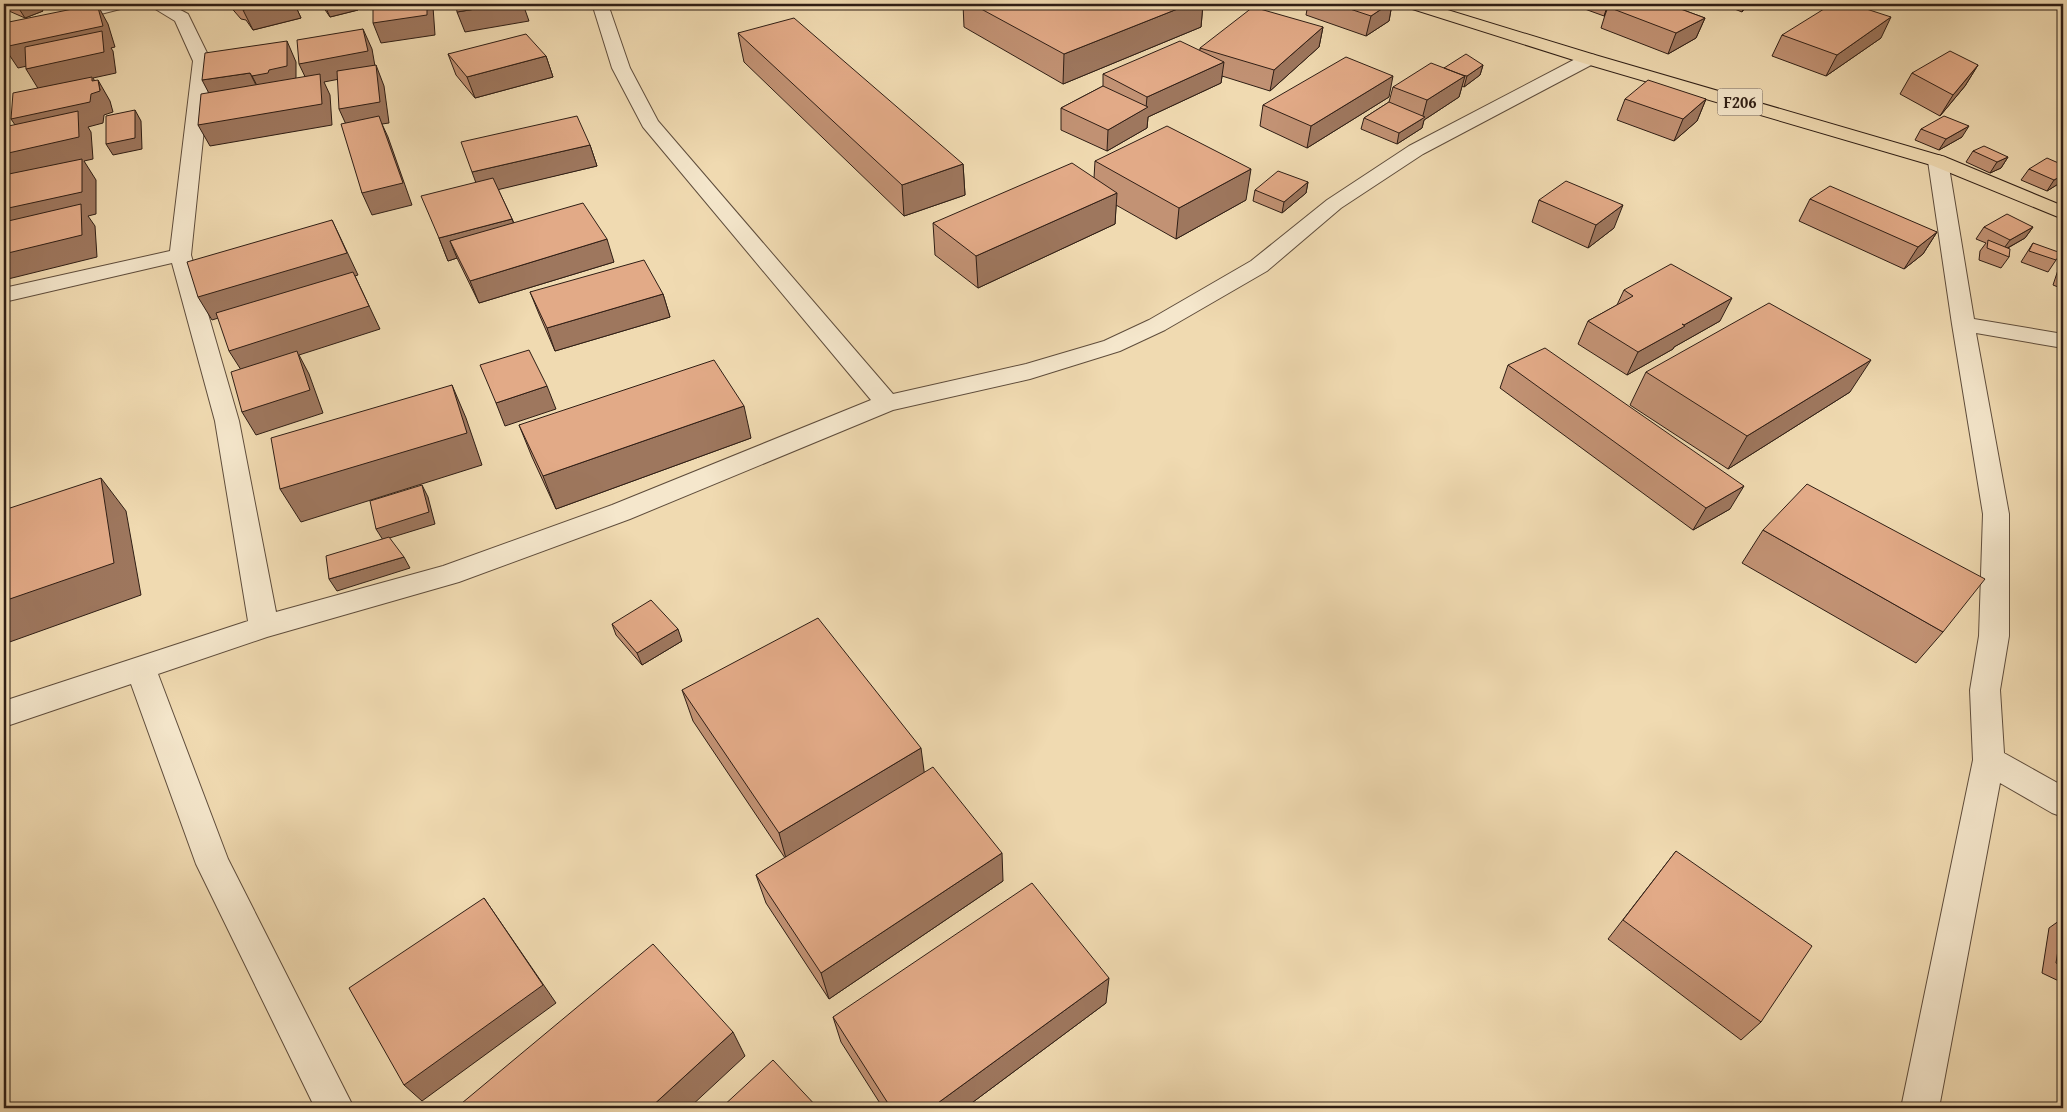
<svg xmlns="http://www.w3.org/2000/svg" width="2067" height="1112" font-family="'Gentium Book Plus',serif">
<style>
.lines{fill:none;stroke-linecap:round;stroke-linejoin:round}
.street-casing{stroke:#5f4d3c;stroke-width:2}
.primary-casing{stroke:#2f1e15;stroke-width:2}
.street{fill:#f5e7cc;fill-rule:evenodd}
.primary{fill:#f0dab1;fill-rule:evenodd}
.wall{fill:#c29274;stroke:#2f1e15}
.shaded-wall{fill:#9e775e;stroke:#2f1e15}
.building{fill:#e2aa87;stroke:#2f1e15}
.labels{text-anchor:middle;stroke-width:5;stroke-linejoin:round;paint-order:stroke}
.shield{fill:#f5e7cc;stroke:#6a5a4c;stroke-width:1}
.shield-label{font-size:16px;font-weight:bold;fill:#2f1e15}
</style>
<rect width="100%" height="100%" fill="#f0dab1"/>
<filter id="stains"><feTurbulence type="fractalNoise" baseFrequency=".004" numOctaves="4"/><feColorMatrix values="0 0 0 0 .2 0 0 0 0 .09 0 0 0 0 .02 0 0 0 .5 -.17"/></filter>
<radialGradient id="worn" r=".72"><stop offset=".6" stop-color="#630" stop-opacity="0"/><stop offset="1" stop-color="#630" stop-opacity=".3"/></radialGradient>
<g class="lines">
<g class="street-casing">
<path id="street" d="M103,4H130L128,7L4,39V29Z
M150,4H169L188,14L211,61L191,255L239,421L276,612L443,566L612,505L871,400L643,127L612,68L594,10L599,4H615L610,10L630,68L658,121L893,394L1026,364L1104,341L1149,320L1251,261L1327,200L1409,146L1583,55L1589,54L1595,55L1598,59L1595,63L1423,154L1341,208L1267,271L1165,330L1120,351L1030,379L893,410L630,519L459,582L267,637L158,674L228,859L354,1108H315L196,864L131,684L4,727V701L248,621L215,421L172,263L4,302V288L170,251L193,61L175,21L152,7Z
M1938,155L1945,157L1948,161L1974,319L2063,334V348L1976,333L2009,514V636L2000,690L2004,753L2063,786V817L2052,813L2000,783L1939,1108H1901L1973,760L1970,690L1979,636L1983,514L1952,324L1928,161L1931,157Z"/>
</g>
<g class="primary-casing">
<path id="primary" d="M1404,4H1428L1595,55L1945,157L2063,206V219L1931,165L1583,63L1406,7Z"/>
</g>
<use href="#street" class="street"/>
<use href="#primary" class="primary"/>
</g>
<path class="wall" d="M4,4H38L43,11L25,18L9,11L4,13Z
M228,4H297L298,6L296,7L301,18L253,30L246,20L241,19Z
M321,4H355L358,10L330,17Z
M963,4H1203L1201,27L1063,84L964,27Z
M1308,4H1392L1389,21L1366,36L1306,15Z
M1498,4H1526L1510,9Z
M1571,4H1667L1705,18L1696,38L1668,54L1601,28L1605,15L1604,16Z
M1722,4H1748L1742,12Z
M1323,27L1319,47L1270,91L1222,76L1221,83L1148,117L1147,128L1107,151L1061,130V108L1103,86V74L1200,50V48Z
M738,33L963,164L965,195L904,216L744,62Z
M1782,35L1881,38L1826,76L1772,56Z
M448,54L546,56L553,77L475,98L456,75Z
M1483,65L1480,75L1464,87L1462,86L1459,97L1424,120L1422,128L1397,144L1361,129L1364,118L1389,102L1393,87L1444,68Z
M1978,65L1965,86L1940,116L1900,94L1912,73Z
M1389,97L1307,148L1260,126L1263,105Z
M1625,99H1706L1697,121L1674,141L1617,120Z
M1921,129L1962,137L1939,150L1915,140Z
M590,145L597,166L498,189L514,223L614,262L479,303L457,258L448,261L439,238L476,182Z
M1973,151L2008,157L2001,168L1990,173L1966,162Z
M1095,161L1246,200L1176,239L1116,205L1115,224L978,288L935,255L933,223L1094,178Z
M2029,169L2063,181L2047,191L2021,180Z
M1308,182L1306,193L1282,213L1253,201L1255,190Z
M1810,199L1937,232L1923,254L1904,269L1799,221Z
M1539,200L1614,228L1588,248L1532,222Z
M1984,227H2033L2025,238L2008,248L2009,257L2001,268L1979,260L1980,251L1986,243L1976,239Z
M2033,243L2056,260L2048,272L2021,262Z
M2063,259V289L2053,285L2060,264Z
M1624,290L1720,321L1674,347L1673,349L1627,375L1578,344L1588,321L1617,305Z
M530,292L663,294L670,317L555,351L539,314Z
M1508,365L1730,509L1693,530L1500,388Z
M1646,372L1850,392L1728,469L1630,405Z
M519,425L751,438L556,509L532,457Z
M1763,530L1943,632L1916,663L1742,563Z
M612,624L682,641L642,665L616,635Z
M682,690L924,772L1003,881L829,999L766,903L756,875L785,858L693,721Z
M1676,851L1761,1022L1741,1040L1608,939Z
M2063,918V983L2042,973L2049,928Z
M1106,1003L965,1108H883L841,1042L833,1017Z"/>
<path class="shaded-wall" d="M4,4H5L9,11L4,13Z
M16,4H38L43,11L25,18Z
M97,4L108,24L115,47L111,48L113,51L116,73L93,78L100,90L98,80L110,101L113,112L104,115L103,123L88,127L91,132L93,159L84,161L96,180V214L88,216L95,226L97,257L4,280V154L26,141L11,119L39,90L26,69L104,49L18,68L4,47Z
M269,4H297L298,6L296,7L301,18L253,30L243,10Z
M324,4H355L358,10L330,17Z
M427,4H432L433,7L435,35L381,43L373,23Z
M506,4H523L529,21L465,32L457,12Z
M1190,4H1203L1201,27L1063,84L1064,54Z
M1389,4H1392L1389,21L1366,36L1371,16Z
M1512,4H1526L1510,9Z
M1608,4H1625L1608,7L1605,15L1604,16Z
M1745,4H1748L1742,12Z
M1891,17L1881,38L1826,76L1837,55Z
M1705,18L1696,38L1668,54L1676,33Z
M1323,27L1319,47L1270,91L1274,70Z
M363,29L372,49L376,72L324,82L330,95L332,125L210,146L198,125L309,85L299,64Z
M287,41L296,62V87L263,97L252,76L269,70Z
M546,56L553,77L475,98L467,77Z
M1224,62L1221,83L1148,117L1147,128L1107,151L1108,130L1146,108L1147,97Z
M376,65L384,86L389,123L382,124L388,137L412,205L372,215L362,193L349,131L339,109Z
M1483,65L1480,75L1464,87L1467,76Z
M1978,65L1965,86L1940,116L1953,95Z
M250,73L261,95L213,101L202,80Z
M1393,76L1389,97L1307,148L1311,126Z
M1465,76L1459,97L1424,120L1422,128L1397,144L1399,133L1422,119L1427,100Z
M1706,99L1697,121L1674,141L1683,119Z
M135,110L141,121L142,149L113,155L106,144Z
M1969,126L1962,137L1939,150L1946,139Z
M590,145L597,166L480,194L472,172Z
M2008,157L2001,168L1990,173L1997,162Z
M963,164L965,195L904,216L902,185Z
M1251,169L1246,200L1176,239L1179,208Z
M2063,175V181L2047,191L2054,180Z
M1308,182L1306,193L1282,213L1284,202Z
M1117,193L1115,224L978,288L976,256Z
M1623,205L1614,228L1588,248L1596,225Z
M512,219L520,241H450L457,258L448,261L439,238Z
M332,220L358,275L355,276L380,329L299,355L309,374L323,413L256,435L242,412L243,373L229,351L355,276L212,320L198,297Z
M2033,227L2025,238L2002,251L2010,240Z
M1937,232L1923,254L1904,269L1918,247Z
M607,239L614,262L479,303L470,281Z
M663,294L670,317L555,351L547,328Z
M1732,298L1720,321L1674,347L1673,349L1627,375L1638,352L1683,327L1684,325Z
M1871,360L1850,392L1728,469L1747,436Z
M452,385L466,418L482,465L301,522L280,489Z
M547,386L556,409L505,426L496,403Z
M744,406L751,438L556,509L543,476Z
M101,478L126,511L141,595L4,644V601Z
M422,485L428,497L435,524L383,540L376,529Z
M1744,486L1730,509L1693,530L1706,508Z
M404,557L410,568L337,591L329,579Z
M678,629L682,641L642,665L637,653Z
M921,748L925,778L787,862L779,833Z
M1002,853L1003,881L829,999L821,973Z
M484,898L556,1003L422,1101L404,1085Z
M1109,978L1106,1003L965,1108H931Z
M733,1032L745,1056L689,1108H650Z"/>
<path class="building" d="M97,4L103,26L4,47V23Z
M239,4H269L243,10Z
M373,4H427V15L373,23Z
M456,4H506L457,12Z
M972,4H1190L1064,54Z
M1335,4H1389L1371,16Z
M1615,4H1667L1705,18L1676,33L1608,7Z
M1832,4H1851L1891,17L1837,55L1782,35Z
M1253,7L1323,27L1274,70L1200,48Z
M794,18L963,164L902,185L738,33Z
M363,29L368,51L299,64L297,40Z
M102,31L104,52L26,69L25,47Z
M526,34L546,56L467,77L448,54Z
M287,41V66L269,70L268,73L252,76L250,73L202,80L205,53Z
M1180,41L1224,62L1147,97L1103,74Z
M1950,51L1978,65L1953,95L1912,73Z
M1466,54L1483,65L1467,76L1462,75L1444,68Z
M1346,57L1393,76L1311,126L1263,105Z
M1431,63L1465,76L1427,100L1393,87Z
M376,65L380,102L339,109L337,71Z
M320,74L322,104L198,125L201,94Z
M92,77V81L98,80L100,91L91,94L90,102L11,119L13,93Z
M1648,80L1706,99L1683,119L1625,99Z
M1103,86L1148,107L1108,130L1061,108Z
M1389,102L1425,117L1399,133L1364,118Z
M135,110V138L106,144V116Z
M78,111L79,137L4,154V127Z
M379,116L403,183L362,193L341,124Z
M577,116L590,145L472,172L461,142Z
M1944,116L1969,126L1946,139L1921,129Z
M1167,126L1251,169L1179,208L1095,161Z
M1984,146L2008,157L1997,162L1973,151Z
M2047,158L2063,165V175L2054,180L2029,169Z
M82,159V192L4,209V175Z
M1072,163L1117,193L976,256L933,223Z
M1278,171L1308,182L1284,202L1255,190Z
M493,178L512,219L439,238L421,196Z
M1566,181L1623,205L1596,225L1539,200Z
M1830,186L1937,232L1918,247L1810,199Z
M583,203L607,239L470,281L450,241Z
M81,204L82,235L4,254V222Z
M2007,214L2033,227L2010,240L1984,227Z
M332,220L347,253L198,297L187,262Z
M1988,240L2010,249L2009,257L1987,248Z
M2033,243L2061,253L2056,260L2029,251Z
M644,260L663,294L547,328L530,292Z
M1671,264L1732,298L1684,325L1682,324L1685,326L1638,352L1588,321L1633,296L1624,290Z
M353,272L369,306L229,351L216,313Z
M1769,303L1871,360L1747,436L1646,372Z
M1545,348L1744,486L1706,508L1508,365Z
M529,350L547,386L496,403L480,365Z
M297,351L310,390L242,412L231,372Z
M714,360L744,406L543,476L519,425Z
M452,385L467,433L280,489L271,438Z
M101,478L114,563L4,601V510Z
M1807,484L1985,579L1943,632L1763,530Z
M422,485L429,512L376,529L370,501Z
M389,537L404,557L329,579L326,556Z
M651,600L678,629L637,653L612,624Z
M818,618L921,748L779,833L682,690Z
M933,767L1002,853L821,973L756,875Z
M1676,851L1812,946L1761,1022L1623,920Z
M1032,883L1109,978L931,1108H891L833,1017Z
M484,898L543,985L404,1085L349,988Z
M2063,918V966L2056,963Z
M653,944L733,1032L650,1108H456Z
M773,1060L818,1108H721Z"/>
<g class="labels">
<rect class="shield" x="1717.5" y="88.5" width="45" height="27" rx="4"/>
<g class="shield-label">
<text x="1740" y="108">F206</text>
</g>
</g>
<rect width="2067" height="1112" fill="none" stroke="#f0dab1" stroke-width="20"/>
<rect x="5" y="5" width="2057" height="1102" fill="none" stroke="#2f1e15" stroke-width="2.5"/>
<rect x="10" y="10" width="2047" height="1092" fill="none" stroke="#2f1e15"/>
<rect width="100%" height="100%" filter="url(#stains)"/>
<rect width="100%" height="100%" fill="url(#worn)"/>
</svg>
